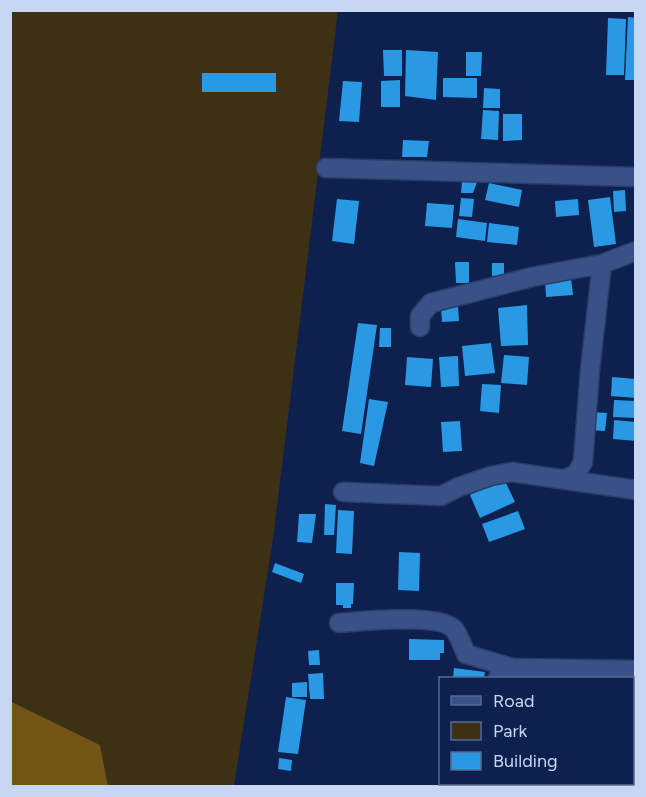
<svg xmlns="http://www.w3.org/2000/svg" width="646" height="797" font-family="Figtree,sans-serif">
<style>
.green{fill:#3d3014}
.forest{fill:#725513}
.building{fill:#2999e4}
.lines{fill:none;stroke-linecap:round;stroke-linejoin:round}
.street-casing{stroke:#2b3d68;stroke-width:21}
.street{stroke:#385186;stroke-width:18}
</style>
<rect width="100%" height="100%" fill="#0d204e"/>
<path class="green" d="M10,11H338L273,539L234,786H108L100,745L11,701Z"/>
<path class="forest" d="M10,701L100,745L108,786H11Z"/>
<path class="building" d="M628,17L636,18V80H625Z
M608,18L626,19L624,75H606Z
M383,50H402V76H384Z
M406,50L438,52L436,100L405,96Z
M466,52H482L481,76H466Z
M202,73H276V92H202Z
M443,78H477V98L443,97Z
M400,80V107H381V81Z
M343,81L362,82L359,122L339,121Z
M484,88L500,89V108H483Z
M483,110L499,111L498,140L481,139Z
M503,114H522V140L503,141Z
M403,140L429,141L427,157H402Z
M462,181L477,182L473,193H461Z
M489,183L522,190L519,207L485,200Z
M625,190L626,211L614,212L613,191Z
M610,197L616,244L594,247L588,200Z
M461,198L474,199L472,217L459,216Z
M337,199L359,201L354,244L332,241Z
M578,199L579,215L556,217L555,201Z
M427,203L454,205L452,228L425,226Z
M458,219L487,223L485,241L456,237Z
M489,223L519,227L517,245L487,242Z
M455,262H469V283H456Z
M492,263H504V276H492Z
M571,277L573,295L546,297L545,279Z
M527,305L528,345L501,346L498,308Z
M458,307L459,321L442,322L441,308Z
M358,323L377,325L361,434L342,431Z
M380,328H391V347H379Z
M491,343L495,373L465,376L462,346Z
M504,355L529,357L527,385L501,383Z
M458,356L459,386L441,387L439,357Z
M407,357L433,359L431,387L405,385Z
M612,377L636,379V398L611,396Z
M482,384L501,385L499,413L480,411Z
M369,399L388,402L374,466L360,463Z
M614,400L636,401V418L613,417Z
M592,412L607,413L605,431L590,430Z
M614,420L636,422V441L613,439Z
M460,421L462,451L443,452L441,422Z
M504,479L515,502L480,518L470,495Z
M325,504L336,505L334,535H324Z
M338,510L354,511L352,554L336,553Z
M518,511L525,529L489,542L482,524Z
M299,514H316L312,543L297,542Z
M399,552L420,553L419,591L398,590Z
M275,563L304,574L301,583L272,572Z
M336,583H354L353,604H351V608H343V605H336Z
M409,639L444,640V653H440V660H409Z
M319,650L320,665H309L308,651Z
M454,668L485,672L484,678H453Z
M323,673L324,699H310L308,674Z
M307,682V697H292V683Z
M286,697L306,700L298,754L278,752Z
M279,758L292,760L291,771L278,769Z"/>
<g class="lines">
<g class="street-casing">
<path id="street" d="M326,168L636,177
M420,327V316L431,303L532,277L602,264L636,251
M566,479L576,474L583,462L590,370L602,264
M343,492L441,496L459,487L491,476L512,472L636,490
M339,623C363,621 438,613 454,629C459,635 463,647 466,654L512,668
M498,678L499,675L512,668L636,670
M461,786L462,784"/>
</g>
<use href="#street" class="street"/>
</g>
<rect width="646" height="797" fill="none" stroke="#c6d6f3" stroke-width="24"/>
<rect x="439" y="677" width="195" height="108" fill="#0d204e" stroke="#576990" stroke-width="1.5"/>
<rect x="451" y="696" width="30" height="9" fill="#385186" stroke="#576990" stroke-width="1.5"/>
<text x="493" y="707" font-size="18" fill="#c6d6f3">Road</text>
<rect x="451" y="722" width="30" height="18" fill="#3d3014" stroke="#576990" stroke-width="1.5"/>
<text x="493" y="737" font-size="18" fill="#c6d6f3">Park</text>
<rect x="451" y="752" width="30" height="18" fill="#2999e4" stroke="#576990" stroke-width="1.5"/>
<text x="493" y="767" font-size="18" fill="#c6d6f3">Building</text>
</svg>
